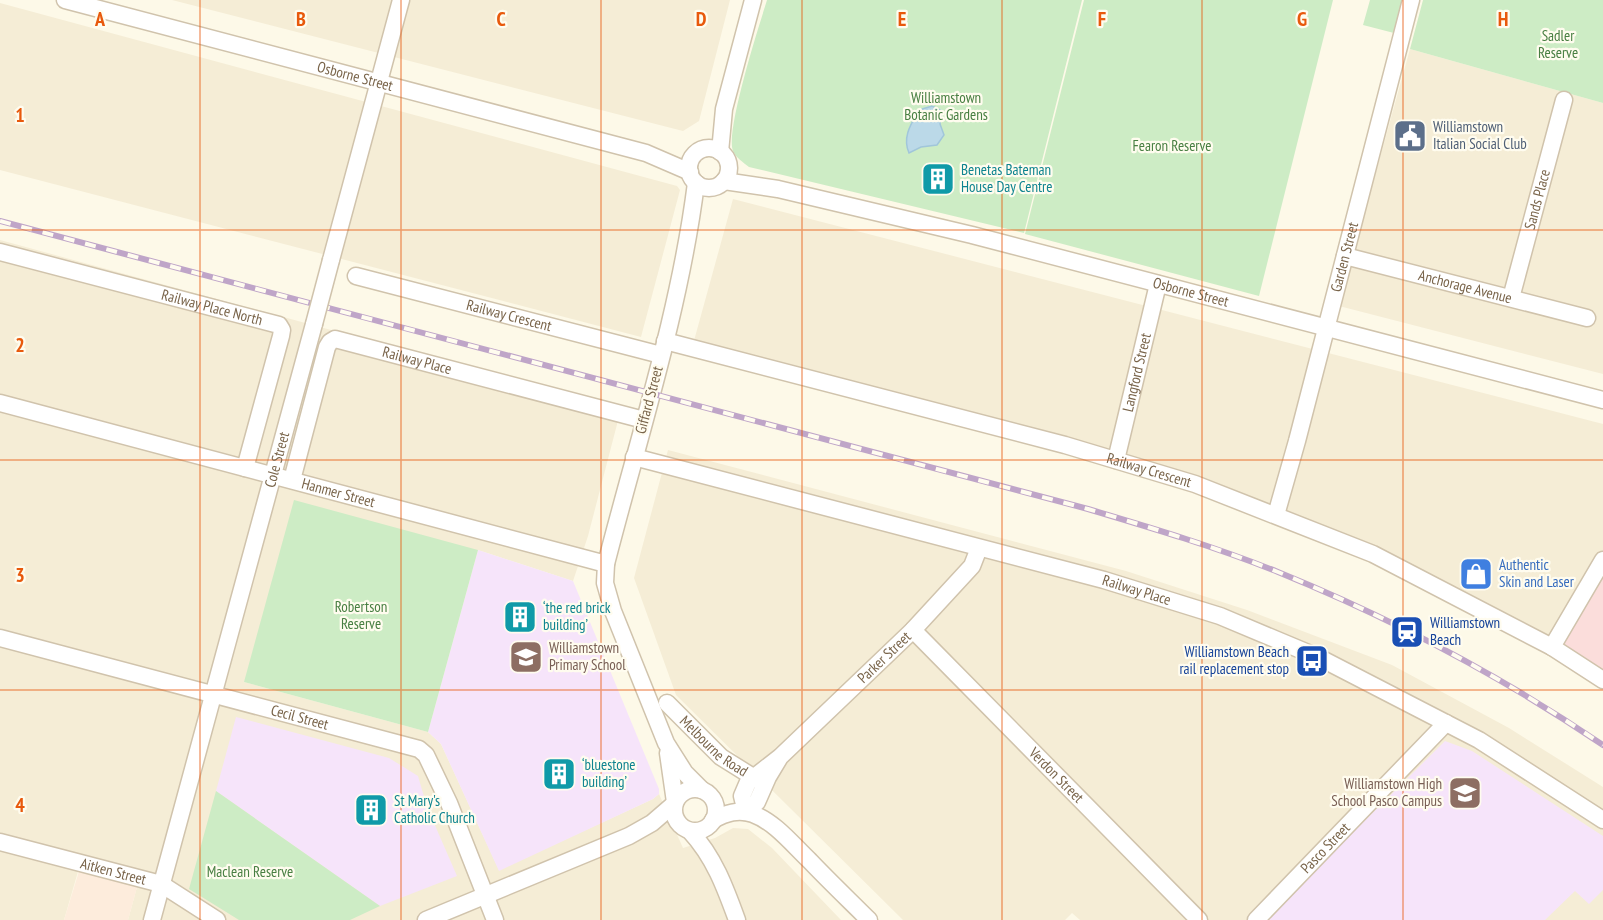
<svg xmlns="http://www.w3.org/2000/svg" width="1603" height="920" font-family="'PT Sans Narrow',sans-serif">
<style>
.residential{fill:#f5edd6}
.commercial{fill:#fdecdc}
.education{fill:#f6e4fa}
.medical{fill:#fbdddb}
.green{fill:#cdecc5}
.water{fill:#bbd9e8;stroke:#a1c6da;stroke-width:1.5}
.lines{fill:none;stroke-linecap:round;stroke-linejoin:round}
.minor-casing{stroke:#d0c3ac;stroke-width:19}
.minor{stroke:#fff;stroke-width:16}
.rail-casing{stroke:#bfa5c8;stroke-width:6}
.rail{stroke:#fffcef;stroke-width:4;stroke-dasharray:11;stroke-linecap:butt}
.minor-bridge-casing{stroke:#d0c3ac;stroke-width:19;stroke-linecap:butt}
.minor-bridge{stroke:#fff;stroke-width:16}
.grid{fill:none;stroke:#e8590c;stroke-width:1.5;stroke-opacity:0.55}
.labels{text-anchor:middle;stroke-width:4.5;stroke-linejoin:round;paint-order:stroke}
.park-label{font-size:15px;fill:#487f42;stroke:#fffcef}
.street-label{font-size:15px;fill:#79644a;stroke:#fffcef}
.service-label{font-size:15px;fill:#4e5e75;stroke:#fffcef;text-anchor:start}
.culture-label{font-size:15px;fill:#0d838f;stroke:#fffcef;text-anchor:start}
.shop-label{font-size:15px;fill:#366cbe;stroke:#fffcef;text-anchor:start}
.transit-label{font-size:15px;fill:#164399;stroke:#fffcef;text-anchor:start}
.education-label{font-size:15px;fill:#785e54;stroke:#fffcef;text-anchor:start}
.grid-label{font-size:20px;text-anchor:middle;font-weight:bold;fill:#e8590c;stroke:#fffcef;stroke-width:4.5;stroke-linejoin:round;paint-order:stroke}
</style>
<rect width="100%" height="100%" fill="#fdf9e8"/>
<path class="residential" d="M172,0H730L699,121L683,131Z
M0,3L677,186L680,190L641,337L0,170Z
M1410,49L1603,103V374L1339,306Z
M733,199L1603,424V560L1552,647L1373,554L1116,460L692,348Z
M0,240L621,409L588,536L573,581L478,550L244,682L428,732L441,744L499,870L653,799L659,794L683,848L715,838L733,828L748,829L772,848L841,920H128L137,887L79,868L64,920H0Z
M668,450L1126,571L1247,610L1392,665L1509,728L1603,787V920H1080L1072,913L1065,920H903L676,695L634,578Z"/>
<path class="commercial" d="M80,868L137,887L128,920H64Z"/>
<path class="education" d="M478,550L573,581L659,789V794L653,799L499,871L441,744L428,732Z
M236,717L389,758L418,776L427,807L457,876L380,906L216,791Z
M1445,741L1472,751L1603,836V890L1589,904L1575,891L1545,920H1265Z"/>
<path class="medical" d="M1603,560V680L1552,647Z"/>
<path class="green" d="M767,0H1082L1024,233L749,167C743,162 736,158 733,151C725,131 759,26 767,0Z
M1084,0H1333L1259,296L1025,234Z
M1370,0H1403L1394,33L1363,25Z
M1423,0H1603V103L1410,49Z
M294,500L478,550L428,732L244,682Z
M216,791L380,906L350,920H239L189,889Z"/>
<path class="water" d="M932,106L942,111L940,124L944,135L937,145L921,147L909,153C902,137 911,124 919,110Z"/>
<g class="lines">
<g class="minor-casing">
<g id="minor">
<path id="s1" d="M65,0L646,153L690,172"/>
<circle cx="709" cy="168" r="20"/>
<path d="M720,152L724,109L753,0"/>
<path id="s2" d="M724,181L778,189L972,235L1603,400"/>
<path d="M696,183C680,311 638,439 606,564L605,583L613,611L666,743L685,773L702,790"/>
<path id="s3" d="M0,252L279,325L282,330L281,336L245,468"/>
<path id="s4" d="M1345,256L1587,318"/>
<path d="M331,260L401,0"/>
<path id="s5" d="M356,276L661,355"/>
<path id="s6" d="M1511,298L1564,100"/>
<path id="s7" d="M665,341L1065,445L1195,484L1373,554L1552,647L1603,680"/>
<path id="s8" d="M0,403L606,564"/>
<path id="s9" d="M634,457L1104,580L1220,616L1320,658L1446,723L1479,740L1603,820"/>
<path id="s10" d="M1116,460L1158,284"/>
<path id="s11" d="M292,480L327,347L330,342L335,339L644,420"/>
<path id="s12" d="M1276,515L1297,441L1411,0"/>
<path id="s13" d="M913,630L1199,920"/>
<path id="s14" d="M0,638L419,749L426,755L449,803L495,920"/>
<path d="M1552,647L1603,560"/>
<path id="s15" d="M667,703L721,757L761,782"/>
<path d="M668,753L675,802"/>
<path id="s16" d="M780,757L768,777L757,802L746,812L742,796L748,782L780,757L913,630L972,566L979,548"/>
<circle cx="695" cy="810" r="21"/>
<path d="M713,820C726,813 738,809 753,814C775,822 793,845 810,861C829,881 849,900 869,920"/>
<path d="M690,831C714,857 725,887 737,920"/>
<path id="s17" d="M0,842L161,884L217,920"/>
<path id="s18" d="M152,920L314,324"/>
<path d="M426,920L629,836L652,823L674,804"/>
<path id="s19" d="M1256,920L1446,723"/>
</g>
</g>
<use href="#minor" class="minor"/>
<g class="rail-casing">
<path id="rail" d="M0,221L1088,509C1152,528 1216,547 1278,572C1391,618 1501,676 1603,745"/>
</g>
<use href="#rail" class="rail"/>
<g class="minor-bridge-casing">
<path id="minor-bridge" d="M314,324L331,260"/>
</g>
<use href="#minor-bridge" class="minor-bridge"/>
</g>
<path class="grid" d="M200,0V920M401,0V920M601,0V920M802,0V920M1002,0V920M1202,0V920M1403,0V920M0,230H1603M0,460H1603M0,690H1603"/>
<defs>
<g id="civic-square" transform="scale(1.725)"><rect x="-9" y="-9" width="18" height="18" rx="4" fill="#5c6f8a" stroke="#fffcef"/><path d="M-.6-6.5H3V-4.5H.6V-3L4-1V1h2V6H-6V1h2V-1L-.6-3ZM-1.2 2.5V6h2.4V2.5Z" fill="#fff"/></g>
<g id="building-square" transform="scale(1.725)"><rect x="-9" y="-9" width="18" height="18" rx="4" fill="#0f9aa8" stroke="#fffcef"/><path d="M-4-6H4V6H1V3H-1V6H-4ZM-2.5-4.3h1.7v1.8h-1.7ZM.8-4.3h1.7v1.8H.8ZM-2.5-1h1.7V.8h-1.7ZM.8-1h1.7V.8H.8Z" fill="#fff"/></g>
<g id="shop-square" transform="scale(1.725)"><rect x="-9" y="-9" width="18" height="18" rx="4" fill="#3f7fe0" stroke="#fffcef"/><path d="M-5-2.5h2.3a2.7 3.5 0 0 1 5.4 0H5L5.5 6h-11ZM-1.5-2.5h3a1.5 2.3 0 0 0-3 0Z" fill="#fff"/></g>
<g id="station-square" transform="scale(1.725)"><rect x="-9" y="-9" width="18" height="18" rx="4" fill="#1a4fb4" stroke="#fffcef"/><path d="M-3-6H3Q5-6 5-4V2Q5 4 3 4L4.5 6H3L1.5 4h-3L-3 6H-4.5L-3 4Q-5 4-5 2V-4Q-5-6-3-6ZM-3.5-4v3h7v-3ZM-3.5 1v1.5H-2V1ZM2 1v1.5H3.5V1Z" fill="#fff"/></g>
<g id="school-square" transform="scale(1.725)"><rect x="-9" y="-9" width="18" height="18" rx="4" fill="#8d6e63" stroke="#fffcef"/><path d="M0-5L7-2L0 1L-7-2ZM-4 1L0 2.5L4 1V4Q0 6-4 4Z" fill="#fff"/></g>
<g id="bus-square" transform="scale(1.725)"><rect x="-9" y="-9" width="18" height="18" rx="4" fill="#1a4fb4" stroke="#fffcef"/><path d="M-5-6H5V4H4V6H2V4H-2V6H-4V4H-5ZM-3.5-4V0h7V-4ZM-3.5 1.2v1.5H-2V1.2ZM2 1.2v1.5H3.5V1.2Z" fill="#fff"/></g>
</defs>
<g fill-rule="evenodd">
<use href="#civic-square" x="1410" y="136"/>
<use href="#building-square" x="938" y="179"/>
<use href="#shop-square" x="1476" y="574"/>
<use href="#building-square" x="520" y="617"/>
<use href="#station-square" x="1407" y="632"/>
<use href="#school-square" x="526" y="657"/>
<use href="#bus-square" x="1312" y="661"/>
<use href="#building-square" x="559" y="774"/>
<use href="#school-square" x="1465" y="793"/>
<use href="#building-square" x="371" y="810"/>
</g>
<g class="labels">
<g class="park-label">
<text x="1558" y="41">Sadler<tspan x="1558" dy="17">Reserve</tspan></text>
<text x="946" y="103">Williamstown<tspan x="946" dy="17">Botanic Gardens</tspan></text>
<text x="1172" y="151">Fearon Reserve</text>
<text x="361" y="612">Robertson<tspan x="361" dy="17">Reserve</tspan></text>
<text x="250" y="877">Maclean Reserve</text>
</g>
<g class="street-label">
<text dy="5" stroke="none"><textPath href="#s1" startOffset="300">Osborne Street</textPath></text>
<text dy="5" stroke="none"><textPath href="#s6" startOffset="102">Sands Place</textPath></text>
<text dy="5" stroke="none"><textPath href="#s12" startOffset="267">Garden Street</textPath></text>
<text dy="5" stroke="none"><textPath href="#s4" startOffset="124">Anchorage Avenue</textPath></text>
<text dy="5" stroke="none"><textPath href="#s2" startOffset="480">Osborne Street</textPath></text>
<text dy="5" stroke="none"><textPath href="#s3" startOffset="219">Railway Place North</textPath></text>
<text dy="5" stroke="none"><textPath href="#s5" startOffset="158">Railway Crescent</textPath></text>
<text dy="5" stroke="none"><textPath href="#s11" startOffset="234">Railway Place</textPath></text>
<text dy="5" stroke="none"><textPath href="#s10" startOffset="90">Langford Street</textPath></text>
<text transform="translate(649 400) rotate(-75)" y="5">Giffard Street</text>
<text dy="5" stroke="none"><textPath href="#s18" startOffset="477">Cole Street</textPath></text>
<text dy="5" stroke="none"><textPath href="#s7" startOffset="501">Railway Crescent</textPath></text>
<text dy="5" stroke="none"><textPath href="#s8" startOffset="350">Hanmer Street</textPath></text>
<text dy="5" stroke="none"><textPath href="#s9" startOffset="520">Railway Place</textPath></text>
<text dy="5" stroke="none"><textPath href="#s16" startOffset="282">Parker Street</textPath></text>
<text dy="5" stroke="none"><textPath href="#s14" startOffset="310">Cecil Street</textPath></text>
<text dy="5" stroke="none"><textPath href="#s15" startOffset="64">Melbourne Road</textPath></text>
<text dy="5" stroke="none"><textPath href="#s13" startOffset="204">Verdon Street</textPath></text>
<text dy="5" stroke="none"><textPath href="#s19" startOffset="100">Pasco Street</textPath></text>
<text dy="5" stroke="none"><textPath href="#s17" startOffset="117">Aitken Street</textPath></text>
</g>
<g class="service-label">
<text x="1433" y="132">Williamstown<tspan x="1433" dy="17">Italian Social Club</tspan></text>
</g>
<g class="culture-label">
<text x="961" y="175">Benetas Bateman<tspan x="961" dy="17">House Day Centre</tspan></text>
<text x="543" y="613">‘the red brick<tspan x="543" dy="17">building’</tspan></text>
<text x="582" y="770">‘bluestone<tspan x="582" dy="17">building’</tspan></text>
<text x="394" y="806">St Mary's<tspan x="394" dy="17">Catholic Church</tspan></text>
</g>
<g class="shop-label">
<text x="1499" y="570">Authentic<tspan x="1499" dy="17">Skin and Laser</tspan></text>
</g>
<g class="transit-label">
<text x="1430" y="628">Williamstown<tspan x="1430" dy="17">Beach</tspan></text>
<text x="1289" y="657" text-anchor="end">Williamstown Beach<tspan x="1289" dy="17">rail replacement stop</tspan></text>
</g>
<g class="education-label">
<text x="549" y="653">Williamstown<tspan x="549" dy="17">Primary School</tspan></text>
<text x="1442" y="789" text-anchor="end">Williamstown High<tspan x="1442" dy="17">School Pasco Campus</tspan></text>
</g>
</g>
<g class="grid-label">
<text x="100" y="26">A</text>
<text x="301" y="26">B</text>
<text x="501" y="26">C</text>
<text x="701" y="26">D</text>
<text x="902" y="26">E</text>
<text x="1102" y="26">F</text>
<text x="1302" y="26">G</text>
<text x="1503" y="26">H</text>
<text x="20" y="122">1</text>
<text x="20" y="352">2</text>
<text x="20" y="582">3</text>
<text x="20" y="812">4</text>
</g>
</svg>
